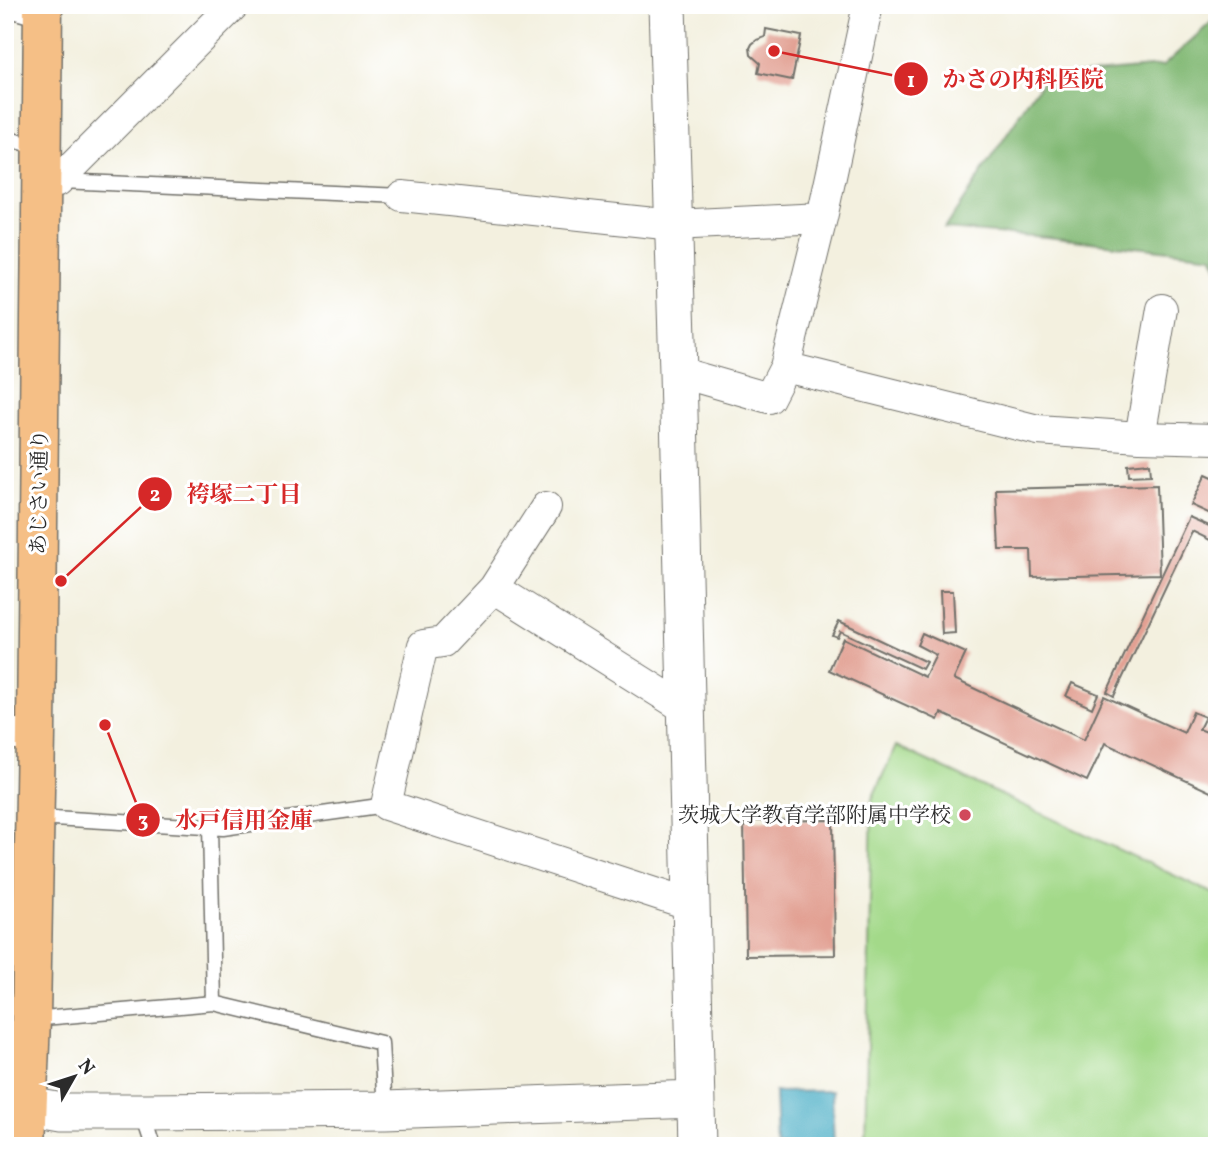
<svg xmlns="http://www.w3.org/2000/svg" width="1222" height="1151" font-family="Vollkorn,'Noto Serif JP',serif">
<style>
.green{fill:#a3d989;stroke:#67825a;stroke-width:2}
.forest{fill:#82b975;stroke:#567250;stroke-width:2}
.water{fill:#43aac3;stroke:#376a77;stroke-width:2}
.building{fill:#e2a093}
.lines{fill:none;stroke-linecap:round;stroke-linejoin:round}
.service-casing{stroke:#71706a;stroke-width:17}
.minor-casing{stroke:#71706a;stroke-width:32}
.tertiary-casing{stroke:#71706a;stroke-width:39}
.trunk-casing{stroke:#71706a;stroke-width:41}
.service{stroke:#fff;stroke-width:14}
.minor{stroke:#fff;stroke-width:30}
.tertiary{stroke:#fff;stroke-width:37}
.trunk{stroke:#f5bf86;stroke-width:38}
.poi-dot{fill:#d1495b;stroke:#fff;stroke-width:2.5}
.labels{text-anchor:middle;stroke-width:6;stroke-linejoin:round;paint-order:stroke}
.street-label{font-size:21px;fill:#2b2b2b;stroke:#fff}
.poi-label{font-size:21px;fill:#2b2b2b;stroke:#fff;text-anchor:end}
.leader{fill:none;stroke:#d62828;stroke-width:2.5}
.callout-dot{fill:#d62828;stroke:#fff;stroke-width:2.5}
.mark-label{font-size:21px;text-anchor:middle;font-weight:bold;fill:#fff}
.callout-label{font-size:23px;text-anchor:middle;font-weight:bold;fill:#d62828;stroke:#fff;stroke-width:6;stroke-linejoin:round;paint-order:stroke}
</style>
<rect width="100%" height="100%" fill="#fff"/>
<filter id="ink" filterUnits="userSpaceOnUse"><feTurbulence type="fractalNoise" baseFrequency=".0143" numOctaves="2"/><feDisplacementMap in="SourceGraphic" scale="14" xChannelSelector="R" yChannelSelector="G"/><feConvolveMatrix kernelMatrix="1 2 1 2 8 2 1 2 1" color-interpolation-filters="sRGB"/></filter>
<filter id="wash" filterUnits="userSpaceOnUse"><feTurbulence type="fractalNoise" baseFrequency=".00686" numOctaves="4" result="noise"/><feDisplacementMap in="SourceGraphic" scale="28" xChannelSelector="R" yChannelSelector="G"/><feGaussianBlur stdDeviation="1.57" result="paint"/><feColorMatrix in="noise" values="0 0 0 0 0 0 0 0 0 0 0 0 0 0 0 0 0 1.4 0 .05"/><feComposite in="paint" operator="in"/></filter>
<g filter="url(#wash)">
<rect width="100%" height="100%" fill="#f3f0df"/>
<path class="green" d="M896,746L1212,893H1217V1146H865L872,799Z"/>
<path class="forest" d="M1217,17V269L1213,256L1046,237L944,229L1046,76L1163,66Z"/>
<path class="water" d="M832,1091L834,1146H777L775,1092Z"/>
<g id="blocks">
<path class="building" d="M766,29L801,36L792,80L758,73L760,63L751,55L750,48L752,44L757,40L765,37Z
M1150,463L1151,475L1129,476L1128,465Z
M1206,474L1217,479V517L1191,505Z
M1157,485L1160,574L1032,577L1031,550H999L996,489Z
M1189,517L1209,526L1211,522L1217,524V541L1216,543L1192,531L1114,696L1107,692Z
M940,591H953L955,633L942,634Z
M839,621L926,662L922,669L840,631L837,637L832,635Z
M922,633L966,653L954,679L1084,740L1104,696L1184,733L1193,712L1205,717L1199,729L1212,734L1211,737L1217,740V795L1105,743L1087,781L941,713L938,720L829,670L843,638L925,677L936,655L917,645Z
M1072,683L1098,694L1092,708L1066,696Z
M833,820L835,955L746,956L744,821Z"/>
</g>
</g>
<g filter="url(#ink)">
<use href="#blocks" fill-opacity="0" stroke="#71706a" stroke-width="2"/>
<g class="lines">
<g class="service-casing">
<path id="service" d="M5,9L41,19
M5,138L38,147
M61,181L402,196
M36,817L223,828L386,805
M210,827L214,1003
M32,1019L214,1003L381,1043L385,1110
M146,1113L147,1128L153,1146"/>
</g>
<g class="minor-casing">
<path id="minor" d="M42,180L58,181L234,5
M402,196L673,225L822,218L868,5
M785,367L1038,430L1140,437L1217,439
M678,372L769,398L785,367L822,218
M1140,437L1162,309
M546,507L494,588L443,642L423,645L386,805L691,905
M494,588L686,709
M5,734H36"/>
</g>
<g class="tertiary-casing">
<path id="tertiary" d="M667,5L678,372L697,1146
M28,1106L62,1112H146L385,1110L695,1099"/>
</g>
<g class="trunk-casing">
<path id="trunk" d="M26,1146L31,1019L36,734L43,5"/>
</g>
<use href="#service" class="service"/>
<use href="#minor" class="minor"/>
<use href="#tertiary" class="tertiary"/>
<use href="#trunk" class="trunk"/>
</g>
</g>
<circle class="poi-dot" cx="965" cy="815" r="7"/>
<g class="labels">
<g class="street-label">
<text transform="translate(39 492) rotate(-89)" y="7">あじさい通り</text>
</g>
<g class="poi-label">
<text x="951" y="822">茨城大学教育学部附属中学校</text>
</g>
</g>
<path class="leader" d="M774 51L911 79M61 581L155 494M105 725L143 820"/>
<g class="callout-dot">
<circle cx="774" cy="51" r="7"/>
<circle cx="61" cy="581" r="7"/>
<circle cx="105" cy="725" r="7"/>
<circle cx="911" cy="79" r="18"/>
<circle cx="155" cy="494" r="18"/>
<circle cx="143" cy="820" r="18"/>
</g>
<g class="mark-label">
<text x="911" y="87">1</text>
<text x="155" y="501">2</text>
<text x="143" y="827">3</text>
</g>
<g class="callout-label">
<text x="1023" y="87">かさの内科医院</text>
<text x="244" y="502">袴塚二丁目</text>
<text x="244" y="828">水戸信用金庫</text>
</g>
<rect width="1222" height="1151" fill="none" stroke="#fff" stroke-width="28"/>
<g transform="translate(74 1077) rotate(51)" stroke="#ffffff" stroke-width="5" paint-order="stroke">
<path d="M0-5L12 26L0 18L-12 26Z" fill="#2b2b2b"/>
<text y="-10" font-size="19" font-weight="bold" text-anchor="middle" fill="#2b2b2b">N</text>
</g>
</svg>
